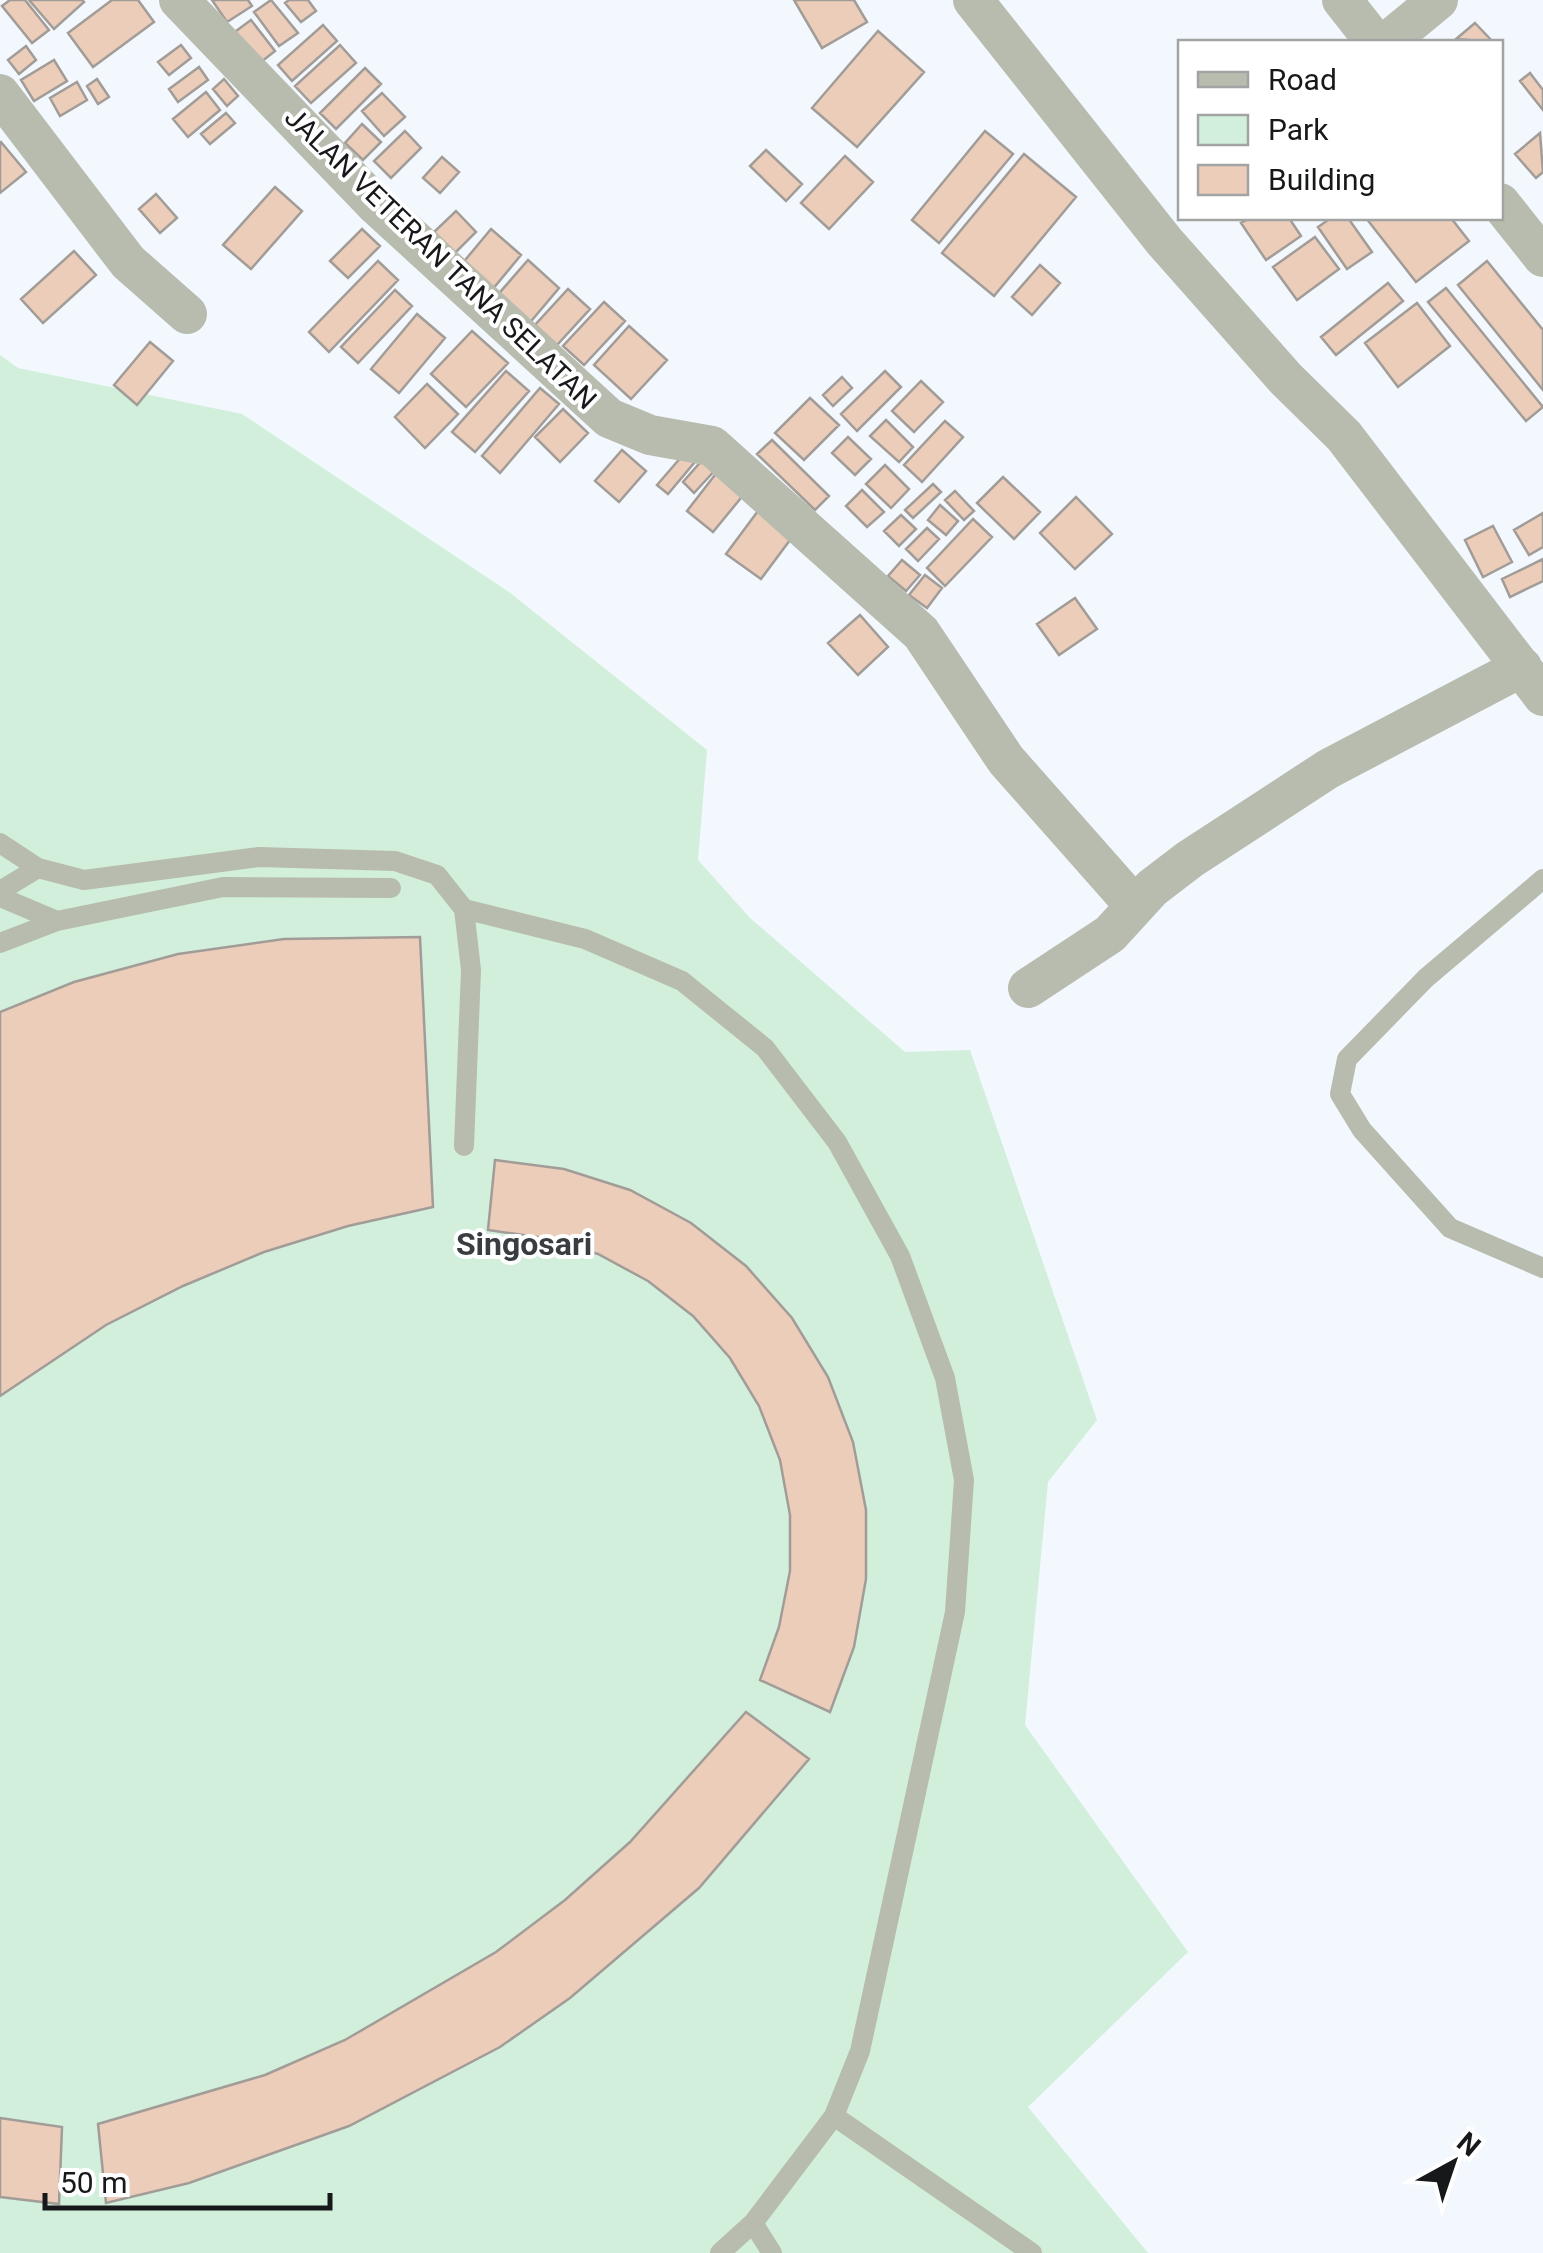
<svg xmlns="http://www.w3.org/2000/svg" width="1543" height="2253" font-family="Roboto,sans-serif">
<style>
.green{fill:#d2efdc}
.building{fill:#ebcdba;stroke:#a29c98;stroke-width:2.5}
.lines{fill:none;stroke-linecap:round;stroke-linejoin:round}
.lane{stroke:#b7bcae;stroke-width:20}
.street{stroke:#b7bcae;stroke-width:40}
.labels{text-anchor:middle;stroke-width:8;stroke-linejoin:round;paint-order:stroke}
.street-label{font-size:28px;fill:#16181a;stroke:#fff}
.quarter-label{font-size:32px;font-weight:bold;fill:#393d41;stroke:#fff}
</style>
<rect width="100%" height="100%" fill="#f2f8fd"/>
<path class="green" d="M0,355L18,368L242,414L509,592L707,750L698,860L750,918L905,1052L970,1050L1097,1420L1048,1482L1025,1725L1188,1952L1028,2107L1148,2253H0Z"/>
<path class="building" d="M10,0H25L49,30L32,43L2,6Z
M29,0H82L84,2L54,29Z
M112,0H138L154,22L93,67L68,33Z
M212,0H248L252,6L227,22Z
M271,0L298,33L279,46L254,12Z
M289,0H308L316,11L301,22L285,3Z
M794,0H854L867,22L822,48Z
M251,20L275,51L256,66L232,34Z
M1475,23L1493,42L1456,39Z
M323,25L337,41L292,81L278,65Z
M878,31L924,72L857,147L812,108Z
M181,45L191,58L169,75L158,62Z
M340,45L356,63L311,103L295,86Z
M26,46L36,60L19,74L8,60Z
M54,60L67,81L34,101L21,80Z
M199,67L208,80L178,102L169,89Z
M365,68L381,84L336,129L320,113Z
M1530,73L1543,90V110L1520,81Z
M97,79L109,97L98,104L87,86Z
M224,79L238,96L227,106L213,89Z
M77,82L87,100L60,116L50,98Z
M206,92L220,110L188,137L173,119Z
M382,93L405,117L384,136L362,111Z
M226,113L235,123L210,144L201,134Z
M362,124L381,142L363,160L345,143Z
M405,131L421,148L391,178L374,161Z
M985,131L1013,154L939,243L912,220Z
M1540,133L1543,172L1536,178L1515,154Z
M1,142L26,172L0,193V143Z
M766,150L802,184L786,201L750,166Z
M1024,154L1076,197L994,296L942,253Z
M845,156L873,182L829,229L801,203Z
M442,157L459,172L440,193L423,178Z
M275,187L302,211L251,269L223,245Z
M156,194L177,218L160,233L139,209Z
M456,211L476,232L455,253L434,232Z
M1250,218H1289L1301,236L1266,260L1241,223Z
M1331,218H1348L1372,252L1347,269L1318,227Z
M1366,218H1451L1469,241L1416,282Z
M362,229L380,246L348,278L330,261Z
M491,229L521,255L492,290L461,265Z
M1315,237L1339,269L1297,300L1273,267Z
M74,251L96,275L43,323L21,299Z
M528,260L559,288L527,326L495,298Z
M378,261L398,280L329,352L309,332Z
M1487,261L1543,330V390L1458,285Z
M1040,265L1060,283L1032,315L1012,297Z
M1388,283L1403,301L1336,355L1321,337Z
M1446,288L1543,407L1526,421L1428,302Z
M568,289L590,309L557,345L535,325Z
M395,290L412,306L358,363L341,347Z
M604,302L625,321L584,365L563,346Z
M1417,303L1450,346L1398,387L1365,343Z
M417,314L445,338L399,393L371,369Z
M629,326L667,360L631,399L594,365Z
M472,331L508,363L466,407L431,374Z
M150,342L173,361L137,405L114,385Z
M506,371L529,391L475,452L452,432Z
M885,371L901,387L857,431L841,414Z
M842,377L852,388L833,406L823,395Z
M921,381L943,402L914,432L892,411Z
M427,384L458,414L425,448L395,417Z
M540,388L559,404L500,473L482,456Z
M810,398L839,425L804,460L775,433Z
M563,409L588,433L560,462L535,437Z
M886,420L913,447L899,462L870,436Z
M945,421L963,437L922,482L904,465Z
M848,437L871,459L855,475L832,453Z
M772,440L829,496L815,510L757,454Z
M689,448L699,457L668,494L657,485Z
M622,450L646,471L619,502L595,481Z
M705,457L718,467L694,493L683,482Z
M885,465L909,489L891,508L866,484Z
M718,471L745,493L713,532L687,511Z
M1003,477L1040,512L1014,539L977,503Z
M933,484L941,492L913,518L905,510Z
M862,490L884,512L867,527L846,506Z
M955,491L974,511L964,520L945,500Z
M1076,497L1112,534L1075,569L1040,533Z
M940,505L958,521L946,535L928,520Z
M758,511L793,536L761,579L726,554Z
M1543,513V547L1529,555L1514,530Z
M901,515L916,529L899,546L884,531Z
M973,519L992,537L945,586L927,568Z
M1493,526L1512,562L1483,577L1465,540Z
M927,528L939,539L918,561L906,549Z
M1543,559V581L1510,597L1502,579Z
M902,560L920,575L906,591L888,576Z
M925,575L942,588L927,608L909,595Z
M1075,598L1097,629L1059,655L1037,624Z
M860,615L888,647L858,675L828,643Z
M420,937L433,1207L348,1226L264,1252L183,1286L106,1325L0,1396V1012L74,982L178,954L284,939Z
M495,1160L564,1169L630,1190L691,1223L746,1266L792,1318L828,1377L853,1442L866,1510V1579L854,1647L830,1712L760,1680L779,1627L790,1571V1515L780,1460L759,1406L730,1358L693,1316L648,1281L598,1254L544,1238L488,1230Z
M746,1712L809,1759L699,1888L570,1998L500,2047L349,2126L189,2183L106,2203L98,2124L265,2075L345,2040L496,1952L565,1900L630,1842Z
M0,2118L62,2127L59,2204L0,2197Z"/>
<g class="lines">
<path class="lane" d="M0,843L38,868L84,880L259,857L395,861L437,875L464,909L471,970L464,1146
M1543,879L1426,978L1347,1059L1340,1094L1362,1130L1450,1228L1543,1268
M0,891L38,868
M0,897L57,921
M464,909L585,939L682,981L765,1048L837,1142L900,1256L945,1378L964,1480L955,1612L860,2051L834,2116L753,2223L720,2253
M0,943L57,921L223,887L391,888
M834,2116L1032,2253
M753,2223L772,2253"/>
<path class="street" d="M179,0L375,204L609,418L650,435L712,446L921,633L1006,760L1135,906
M973,0L1164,241L1286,379L1344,436L1543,696
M1342,0L1375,42
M1387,42L1438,0
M0,94L128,262L187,314
M1500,203L1543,257
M1028,988L1110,934L1152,888L1190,859L1328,769L1522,667"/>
</g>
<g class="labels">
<g class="street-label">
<text transform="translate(441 258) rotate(44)" y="10">JALAN VETERAN TANA SELATAN</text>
</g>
<g class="quarter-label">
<text x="524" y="1255">Singosari</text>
</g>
</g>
<rect x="1178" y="40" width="325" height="180" fill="#ffffff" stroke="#a2a3a3" stroke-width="2.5"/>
<rect x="1198" y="72" width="50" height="15" fill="#b7bcae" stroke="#a2a3a3" stroke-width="2.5"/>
<text x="1268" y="90" font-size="30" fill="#16181a">Road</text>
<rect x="1198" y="115" width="50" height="30" fill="#d2efdc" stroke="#a2a3a3" stroke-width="2.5"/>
<text x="1268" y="140" font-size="30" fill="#16181a">Park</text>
<rect x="1198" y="165" width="50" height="30" fill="#ebcdba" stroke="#a2a3a3" stroke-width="2.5"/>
<text x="1268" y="190" font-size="30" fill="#16181a">Building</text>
<g transform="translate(1453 2163) rotate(40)" stroke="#ffffff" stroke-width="8" paint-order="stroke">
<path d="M0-8L18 38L0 25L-18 38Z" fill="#16181a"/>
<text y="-15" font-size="28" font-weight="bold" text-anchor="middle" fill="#16181a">N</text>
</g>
<path d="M45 2193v15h285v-15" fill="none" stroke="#16181a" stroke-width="5"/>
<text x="60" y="2193" font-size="30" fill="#16181a" stroke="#ffffff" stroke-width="8" paint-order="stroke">50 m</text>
</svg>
